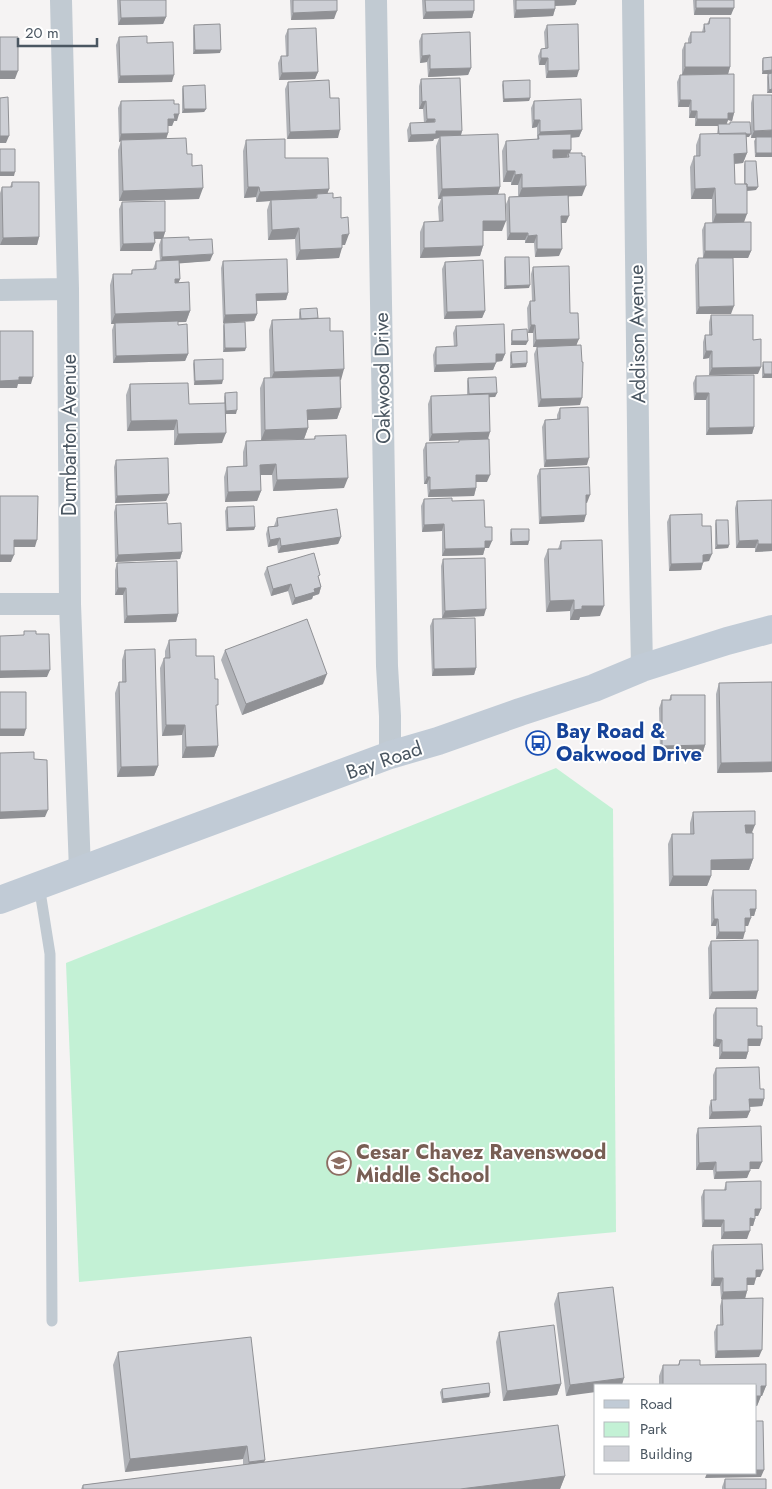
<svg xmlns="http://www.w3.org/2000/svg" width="772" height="1489" font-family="Jost,sans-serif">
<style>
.green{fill:#c3f1d5}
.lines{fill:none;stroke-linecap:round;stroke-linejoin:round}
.lane{stroke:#c1cad2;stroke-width:11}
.street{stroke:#c1cad2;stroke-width:22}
.secondary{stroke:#c1cbd6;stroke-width:28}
.wall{fill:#b0b2b7}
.shaded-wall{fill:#909195}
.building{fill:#cdcfd5;stroke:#909195}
.labels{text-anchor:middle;stroke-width:4;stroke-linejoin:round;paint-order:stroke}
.street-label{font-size:20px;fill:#4a5661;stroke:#fff}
.transit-label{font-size:20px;font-weight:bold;fill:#164399;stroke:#fff;text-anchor:start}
.education-label{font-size:20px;font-weight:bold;fill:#785e54;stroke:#fff;text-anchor:start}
</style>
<rect width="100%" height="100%" fill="#f5f3f3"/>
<path class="green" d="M556,768L613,809L616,1232L79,1282L66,963Z"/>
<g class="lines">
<path class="lane" d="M39,885L50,954L52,1321"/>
<path class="street" d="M61,0L68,289L70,604L80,870
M376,0L387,666L390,716V755
M633,0L639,513L642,668
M0,290L68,289
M0,604H70"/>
<path class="secondary" d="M0,900L390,755L438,741L520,712L594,688L642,668L727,641L772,629"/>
</g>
<path class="wall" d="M117,0H166V17L163,24L118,25Z
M290,0H337L334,19L291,20Z
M422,0H474V11L472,18L423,19Z
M513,0H577L575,5L555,6V9L553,16L514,18Z
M693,0H734L731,15H694Z
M710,18L730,67L728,74L682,75V50L685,43H688V39L691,32H702L704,24H707Z
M194,25L220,53L193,54V28Z
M547,25L577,77L546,78L545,65H539L538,56L541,49L545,48L544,32Z
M288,29L318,72L315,79L279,80L278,63L281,56H286L285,36Z
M422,34L471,68L468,75L428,77L427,62L420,63L419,41Z
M119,37L147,43L172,82L118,83L116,45Z
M772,57V93H767V77L768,74H762V61L763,58Z
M680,75L734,113L732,121L728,120L726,124H730V122L749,137H746L747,153L743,163L734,164L735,184H744V165L745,161L756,190L747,191L744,222L751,251L748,258H733L731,314H696L695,265L698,258H703L702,230L705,223H712V199H691L690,167L694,156H696V145L700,134H717L718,126H695V118H689V107H678L677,82Z
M421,79L462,131L461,135L500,187L498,194L502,231H483V246L480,256L420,258V232L424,222H439L438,207L441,199H438L436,146L439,138L434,139L433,141L408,142L407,130L410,123H424L423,109H419V86Z
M503,81L530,98L529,101L503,102L502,85Z
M288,82L330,98L338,138L287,139L285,89Z
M183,86L206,109L204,112L182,113V89Z
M753,95L772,157H755L754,141L756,138H751V103Z
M121,101L177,121H174L172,126H168V133L166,138L187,154L192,166L199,199L119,201L118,150L121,141L119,142L118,108Z
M534,101L582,130L579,137L571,138L570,153L582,196H569L566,223H561L559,256L535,257L534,243H525V240H507L506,204L509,197L518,196V185H511V182H503L502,151L506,141L537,139V127L532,128L531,108Z
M246,140L285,158L329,189L327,194L333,198L341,218L345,245H342L339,258L296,260L295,239L268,240L267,210L270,201L256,202V197L244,198L243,151Z
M12,182L39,237L37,245H0V193L2,187H10Z
M122,202L165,232L163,238L189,240L210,261L179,263L180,279L178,283L190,311L186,322H178V325L188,354L185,361L113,363L112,330L114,324H111L110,285L113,274H131L132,270L153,269L156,261H160L159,245L161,239H154L152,251H120L119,209Z
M505,257L529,288L504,289V261Z
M223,261L288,293L286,300L256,301L257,314L254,321L232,322L245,351L223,352V326L224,323H223L221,268Z
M445,262L485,311L482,318L444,319L442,269Z
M533,267L570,313L577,346L580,405L538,407L534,354L537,347H533V333H528L527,308L530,301H532L531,274Z
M300,309L318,318L330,331L341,380H340L341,408L337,419L307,420L308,428L304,439L261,440L260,388L264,378H270L269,330L272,320L299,319V313Z
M711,315L753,340L758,374L709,375V358L703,359V342L705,335H709V322Z
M456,326L505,354L502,361L496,362L493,370L434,372L433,355L436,347H454L453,333Z
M512,330L526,345H511V334Z
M511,352L526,367L510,368V355Z
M194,360L222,384L194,385L193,364Z
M763,362H772L762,378V366Z
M696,376L754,427L752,434L706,435V400H694L693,383Z
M468,378L497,393L495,397H489L488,439L429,441L428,404L431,396L467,395V381Z
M130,384L189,404L224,403V397L225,393L236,414H226L222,443L174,445V430L127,431L126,395Z
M560,408L587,465L544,467L542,427L545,420L557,419V415Z
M315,436L344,488L273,491L272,475H260L261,491L257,501L225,502L224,477L227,467L243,466V452L246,441L314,439Z
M426,443L487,482H476V488L474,496L428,497L427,484H424L423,450Z
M116,460L169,494L166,501L115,503L114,467Z
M540,469L587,503L586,502L584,522L539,524L537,476Z
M424,499L452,501L485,527L489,548H485L483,555L442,556V531L422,532L421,506Z
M737,501L772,551L755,552V548H736L735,508Z
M116,505L168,524L182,552L180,559L115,562L114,512Z
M227,507L255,527L254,530L226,531L225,511Z
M670,515L702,526L709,561L703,562L701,570L669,571L667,522Z
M277,518L341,537L338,544L278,553L277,545L268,547L266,534L268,527L274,526Z
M716,520L729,545L728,548L715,549V524Z
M511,529L529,541L528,545H510V533Z
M561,541L600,616L580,617L579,620H570V611L546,612L544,559L548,549H558Z
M443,559L484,616L442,618L441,566Z
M117,563L178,614L176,622L124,623L123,595H115V570Z
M267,567L319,579L321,587L319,594L313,596L312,599L292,605L288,591L271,596L264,574Z
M433,619L476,668L474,675L432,676L430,626Z
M169,640L196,656L216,710L218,746L214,757L182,758V735L162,736L160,668L164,658H165V651Z
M125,650L158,766L154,776L117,777L115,693L119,682H122V660Z
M225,650L323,684L242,715L221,660Z
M772,682V772L717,773L716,694L719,683Z
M671,695L705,745L703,752L660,753L659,708L662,700H669Z
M693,812L752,833L753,859L749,870H711V876L707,886H669L668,844L672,834H690V823Z
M713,890L756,909L754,916H750L748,926H745L743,939H716V926H711V898Z
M711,941L756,999H709L708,948Z
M716,1008L757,1026L760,1046H748V1052L746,1059H719V1047L713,1046V1015Z
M716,1068L760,1089L764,1099L762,1106L750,1107V1111L747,1118L709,1119V1107L711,1100H713V1075Z
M698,1128L759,1169H750L747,1178L714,1179L713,1170H696V1135Z
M726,1182L761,1209L758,1216H755V1219L753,1226H750L747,1239H721V1227H702L701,1197L704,1190H724Z
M713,1245L760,1277H756L754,1285H747V1291L745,1298L759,1357L715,1358L714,1332L717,1325H720V1306L722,1299H721L720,1286H711V1252Z
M558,1293L622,1385L566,1396L554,1304Z
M499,1332L561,1384L557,1395L503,1401L496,1342Z
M118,1352L265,1460L264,1462L565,1476L560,1489H81L83,1485L243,1465V1459L125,1472L113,1365Z
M680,1360H700V1365L766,1364V1386L762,1396H761L757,1406H756V1385H659V1376L663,1365H678Z
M442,1389L490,1393L489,1397L442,1403L440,1392Z
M725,1479L766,1489H722V1487Z"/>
<path class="shaded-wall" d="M555,0H577L575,5L552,6Z
M696,8H734L731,15H694Z
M555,9L553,16L514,18L516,10Z
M337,11L334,19L291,20L293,13Z
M474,11L472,18L423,19L426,12Z
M166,17L163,24L118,25L121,18Z
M195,50H221L220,53L193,54Z
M430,55L427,62L420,63L422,56Z
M541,58H548L545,65H539Z
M685,67H730L728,74L682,75Z
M471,68L468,75L428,77L430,69Z
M579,70L577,77L546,78L548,71Z
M772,70V74H762L763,71Z
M0,71H18L15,79H0Z
M318,72L315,79L279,80L282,73Z
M174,75L172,82L118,83L120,76Z
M772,89V93H767L769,90Z
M530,98L529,101L503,102L504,99Z
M680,100H691L689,107H678Z
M426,101L423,109H419L422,102Z
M184,109H206L204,112L182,113Z
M691,111H697L695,118H689Z
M728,113H734L732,121L728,120L726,126L718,124V126H695L697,119Z
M174,114H179L177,121H174L172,126H165L168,119Z
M427,119H435L432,126H424Z
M534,120H540L537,127L532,128Z
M340,130L338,138L287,139L290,132Z
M582,130L579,137L538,139V136L540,132Z
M772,130V138H751L754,131Z
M436,131H462L460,138L440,136L439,138L434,139L433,141L408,142L411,135Z
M168,133L166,140H121V141L119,142L121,134Z
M719,134H751L749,137L717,138Z
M0,136H9L6,143H0Z
M553,150H571L568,160V153L566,160L550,161Z
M747,153L743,163L731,164L734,154Z
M756,153H772V157H755Z
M507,171H515L511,182H503Z
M0,172H15L14,176H0Z
M522,174L518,185H511L515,175Z
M586,186L582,196L518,198L522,188Z
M248,187H259L256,197L244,198Z
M500,187L497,197L442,196L441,199H438L442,189Z
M745,187H758L756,190L744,191Z
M203,188L199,199L119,201L123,191Z
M715,188L712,199H691L695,189Z
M329,189L325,200L317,194L315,200H271L270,201L256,202L260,192Z
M716,214H747L743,225H712Z
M561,216H569L566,223H558Z
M483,221H506L502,231H479Z
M299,228L295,239L268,240L272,230Z
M154,232H165L163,239H151Z
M510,233H528L525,240H507Z
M349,234L345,245H338L342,235Z
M537,235L534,243H525L528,236Z
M39,237L37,245H0L3,238Z
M155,243L152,251H120L123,244Z
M483,246L480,256L420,258L424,248Z
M342,248L339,258L296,260L300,250Z
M537,249H562L559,256L535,257Z
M705,251H751L748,258H703Z
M213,254L210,261L160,265L162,257Z
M175,279H180L176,289Z
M530,285L529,288L504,289L506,286Z
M288,293L286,300L253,301L256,294Z
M734,306L731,314H696L699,307Z
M190,311L186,322L111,324L115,314Z
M485,311L482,318L444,319L447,312Z
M257,314L254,321L223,323L225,315Z
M531,325H535L533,333H528Z
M579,339L576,346L533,347L536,340Z
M512,341H528L526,345H511Z
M225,348H246L245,351L223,352Z
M706,351H712L709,358L703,359Z
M188,354L185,361L113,363L116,356Z
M496,354H505L502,361L493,362Z
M496,363L493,370L434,372L436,365Z
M527,363L526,367L510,368L512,364Z
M761,367L758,374L709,375L712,368Z
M344,369L341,380L270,382L274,372Z
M764,374H772V378H762Z
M19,377H33L31,384H18L17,388H0V381Z
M223,380L222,384L194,385L195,381Z
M497,393L495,397L467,398L469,394Z
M696,393H709L706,400H694Z
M582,398L580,405L538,407L541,399Z
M341,408L337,419L303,420L307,410Z
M237,410L236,414H224L226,411Z
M177,420L174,430L127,431L131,421Z
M754,427L752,434L706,435L709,428Z
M308,428L304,439L261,440L265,430Z
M490,432L488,439L429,441L432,434Z
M226,433L222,443L174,445L178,434Z
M589,458L587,465L544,467L546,460Z
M276,464L272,475H256L260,465Z
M476,475H490L487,482H473Z
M427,477H430L427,484H424Z
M348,478L344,488L273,491L277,480Z
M476,488L474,496L428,497L430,490Z
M261,491L257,501L225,502L228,492Z
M169,494L166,501L115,503L117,496Z
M586,495H590L587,503L583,502Z
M586,515L584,522L539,524L541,517Z
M444,524L442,531L422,532L424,525Z
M255,527L254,530L226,531L228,528Z
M341,537L338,544L278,553L281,546Z
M280,538L277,545L268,547L270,540Z
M14,540H37L35,547H11Z
M758,540L755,548H736L739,541Z
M485,541H492L489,548H482Z
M529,541L528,545H510L512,542Z
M758,544H772V551L755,552Z
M717,545H729L728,548L715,549Z
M485,548L483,555L442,556L445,549Z
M182,552L180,559L115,562L118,555Z
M712,554L709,561L701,562L703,555Z
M0,555H14L11,562H0Z
M703,563L701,570L669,571L671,564Z
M291,584L288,591L271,596L273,589Z
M321,587L319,594L313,596L312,599L292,605L295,598L314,589Z
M118,588H126L123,595H115Z
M574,600L570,611L546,612L550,601Z
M582,606H604L600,616L580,617L579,620H570L574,610Z
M486,609L484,616L442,618L445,611Z
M178,614L176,622L124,623L127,616Z
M476,668L474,675L432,676L434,669Z
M50,670L47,677L0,678V671Z
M327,674L323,684L242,715L246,704Z
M166,725H185L182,735L162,736Z
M0,729H26L24,736H0Z
M705,745L703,752L660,753L662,746Z
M218,746L214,757L182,758L186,747Z
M772,762V772L717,773L721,763Z
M158,766L154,776L117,777L121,767Z
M48,810L45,817L0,819V812Z
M745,825H755L751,835H742Z
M753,859L749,870H707L711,860Z
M673,876H711L707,886H669Z
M750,909H756L754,916H748Z
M745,918H751L748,926H743Z
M714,919H718L716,926H711Z
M719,932H745L743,939H716Z
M758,991L756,999H709L712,992Z
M716,1039L722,1040L719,1047L713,1046Z
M748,1039H762L760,1046H746Z
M722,1052H748L746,1059H719Z
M749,1099H764L762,1106L747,1107Z
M750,1111L747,1118L709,1119L712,1112Z
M716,1162L713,1170H696L699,1163Z
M750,1162H762L759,1169H747Z
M750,1171L747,1178L714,1179L716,1172Z
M755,1209H761L758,1216H753Z
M750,1218L755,1219L753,1226H747Z
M704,1220H724L721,1227H702Z
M750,1231L747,1239H721L724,1232Z
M756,1270H763L760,1277H754Z
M714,1278H723L720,1286H711Z
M747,1278H756L754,1285H745Z
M747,1291L745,1299H721L723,1292Z
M762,1350L759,1357L715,1358L717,1351Z
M624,1378L622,1385H596V1392L566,1396L570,1385Z
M561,1384L557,1395L503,1401L507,1391Z
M761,1386H766L762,1396H761L757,1406H756V1396Z
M490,1393L489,1397L442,1403L443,1399Z
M247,1446L243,1459L125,1472L130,1459Z
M265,1460L260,1473L244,1475L249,1462Z
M756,1470H764L761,1477L705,1478L707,1473H756Z
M565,1476L560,1489H460Z"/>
<path class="building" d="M120,0H166V17L121,18Z
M293,0H337V11L293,13Z
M425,0H474V11L426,12Z
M516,0H555V9L516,10Z
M696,0H734V8H696Z
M710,18H730V67H685V43H691V32H705L704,24H709Z
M220,24L221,50H195L194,25Z
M578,24L579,70L548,71V58H541V49L548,48L547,25Z
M316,28L318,72L282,73L281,56H288V29Z
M470,32L471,68L430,69V55L422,56V34Z
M147,36V43L173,42L174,75L120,76L119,37Z
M0,37H18V71H0Z
M772,57V70L763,71V58Z
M772,73V89L769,90L768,74Z
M734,74V113H728V119H697V111H691V100H680V75Z
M460,78L462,131H436V134L411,135L410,123L435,122V119H427L426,101L422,102L421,79Z
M329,80L330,98H339L340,130L290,132L288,82Z
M530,80V98L504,99L503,81Z
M205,85L206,109H184L183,86Z
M753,95H772V130L754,131Z
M8,97L9,136H0V98Z
M581,99L582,130L540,132V120H534V101Z
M174,100V104H179V114H174L175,119H168V133L121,134V101Z
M730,122H750L751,134H719L718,124H730Z
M746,133L747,153L734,154L735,184H747V214H716L715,188L695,189L694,156H700V134Z
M498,134L500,187L442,189L440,136Z
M571,134V150H553V158L569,157L568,153H582V156H585L586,186L522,188V174L515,175V171H507L506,141L539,139L538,135Z
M756,137H772V153H756Z
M186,138L187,154H192V166L202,165L203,188L123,191L121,140Z
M285,139V158H328L329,189L260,192L259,187H248L246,140Z
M0,149H15V172H0Z
M745,161H756L758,187H747V184H745Z
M12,182H39V237L3,238L2,187H12Z
M333,193V198L341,197V218L348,217L349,234L342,235V248L300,250L299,228L272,230L271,200L317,198V194Z
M505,194L506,221H483V246L424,248V222L443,221L442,196Z
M568,195L569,216H561L562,249H537V235L528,236V233H510L509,197Z
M165,201V232H154L155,243L123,244L122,202Z
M751,222V251H705V223Z
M189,237V240L212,239L213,254L162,257V238Z
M505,257H529L530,285L506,286Z
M698,258H733L734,306L699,307Z
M287,259L288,293L256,294L257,314L225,315L223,261Z
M179,260L180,279H175V283L189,282L190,311L115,314L113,274H132V270L156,269V261Z
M483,260L485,311L447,312L445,262Z
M569,266L570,313H578L579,339L536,340L535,325H531L530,301H535L533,267Z
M317,308L318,318L301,319L300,309Z
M711,315H753V340L761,339V367L712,368V351H706L705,335H712Z
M330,318V331H343L344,369L274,372L272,320Z
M178,321V325L187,324L188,354L116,356L115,323Z
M245,322L246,348H225L224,323Z
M504,324L505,354H496V363L436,365V347L457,346L456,326Z
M527,329L528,341H512V330Z
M0,331H33V377H19V380L0,381Z
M581,345L582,362H583L582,398L541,399L537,347Z
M527,351V363L512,364L511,352Z
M223,359V380L195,381L194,360Z
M763,362H772V374H764Z
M754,375V427L709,428V393H696V376Z
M340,376L341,408L307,410L308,428L265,430L264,378Z
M496,377L497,393L469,394L468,378Z
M188,383L189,404L225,403L226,433L178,434L177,420L131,421L130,384Z
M237,392V410L226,411L225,393Z
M489,394L490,432L432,434L431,396Z
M588,407L589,458L546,460L545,420L560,419V408Z
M346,435L348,478L277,480L276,464L260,465L261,491L228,492L227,467L247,466L246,441L315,439V436Z
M489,439L490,475H476V488L430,490V477H427L426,443L459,442V440Z
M168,458L169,494L117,496L116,460Z
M589,467L590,495H586V515L541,517L540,469Z
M0,496H38L37,540H14V555H0Z
M452,498V501L484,500L485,527H492V541H485V548L445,549L444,524L424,525V499Z
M772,500V544H758V540L739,541L737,501Z
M167,503L168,524L181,523L182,552L118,555L116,505Z
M254,506L255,527L228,528L227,507Z
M337,509L341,537L281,546L280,538L270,540L268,527L278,526L277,518Z
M702,514V526H711L712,554L703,555V563L671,564L670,515Z
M716,520H728L729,545H717Z
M511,529H529V541L512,542Z
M602,540L604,606H582V609L574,610V600L550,601L548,549H561V541Z
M314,553L320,575L318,576L321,587L314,589L315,592L295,598L291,584L273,589L267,567Z
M485,558L486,609L445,611L443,559Z
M177,561L178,614L127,616L126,588H118L117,563Z
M475,618L476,668L434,669L433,619Z
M307,619L327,674L246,704L225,650Z
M24,631H36V634H49L50,670L0,671V636L24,635Z
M196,639V656H214L215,679H218V705H216L218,746L186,747L185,725H166L164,658H170L169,640Z
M155,649L158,766L121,767L119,682H126L125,650Z
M772,682V762L721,763L719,683Z
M0,692H26V729H0Z
M671,695H705V745L662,746V700H671Z
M34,752V759L47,760L48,810L0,812V753Z
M755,811V825H745L746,833H753V859L711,860V876H673L672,834H694L693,812Z
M713,890H756V909H750L751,918H745V932H719L718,919H714Z
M758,940V991L712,992L711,941Z
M716,1008H757V1026H762V1039H748V1052H722V1040L716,1039Z
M759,1067L760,1089H764V1099H749L750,1111L712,1112L711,1100H716V1068Z
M761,1126L762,1162H750V1171L716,1172V1162L699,1163L698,1128Z
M761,1181V1209H755V1219L750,1218V1231L724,1232V1220H704V1190H726V1182Z
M762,1244L763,1270H756V1278H747V1291L723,1292V1278H714L713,1245Z
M613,1287L624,1378L570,1385L558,1293Z
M763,1298L762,1350L717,1351V1325H723L722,1299Z
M554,1325L561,1384L507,1391L499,1332Z
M251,1337L265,1460L249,1462L247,1446L130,1459L118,1352Z
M680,1360H700V1365L766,1364V1386H761V1396H756V1385H663V1365H679Z
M489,1383L490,1393L443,1399L442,1389Z
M756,1421H763L764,1470H756Z
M558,1425L565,1476L460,1489H83V1485Z
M725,1479H766V1489H725Z"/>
<defs>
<g id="bus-ring" transform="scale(1.25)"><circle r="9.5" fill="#fff" stroke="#1a4fb4" stroke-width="1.5"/><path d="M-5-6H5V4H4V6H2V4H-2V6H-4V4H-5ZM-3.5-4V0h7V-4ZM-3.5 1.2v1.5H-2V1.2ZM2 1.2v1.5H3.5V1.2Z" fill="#1a4fb4"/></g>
<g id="school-ring" transform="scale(1.25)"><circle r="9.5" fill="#fff" stroke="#8d6e63" stroke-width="1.5"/><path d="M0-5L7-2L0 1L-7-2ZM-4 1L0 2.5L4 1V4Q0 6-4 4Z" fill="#8d6e63"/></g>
</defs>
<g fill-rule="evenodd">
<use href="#bus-ring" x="538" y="743"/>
<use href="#school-ring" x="339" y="1163"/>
</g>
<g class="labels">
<g class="street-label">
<text transform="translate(637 334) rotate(-91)" y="7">Addison Avenue</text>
<text transform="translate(382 378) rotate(-91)" y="7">Oakwood Drive</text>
<text transform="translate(69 435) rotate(-90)" y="7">Dumbarton Avenue</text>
<text transform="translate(384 760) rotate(-19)" y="7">Bay Road</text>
</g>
<g class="transit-label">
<text x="556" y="738">Bay Road &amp;<tspan x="556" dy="23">Oakwood Drive</tspan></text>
</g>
<g class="education-label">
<text x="356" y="1159">Cesar Chavez Ravenswood<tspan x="356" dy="23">Middle School</tspan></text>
</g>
</g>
<rect x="594" y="1384" width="162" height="90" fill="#ffffff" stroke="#b7bbc0"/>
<rect x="604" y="1400" width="25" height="8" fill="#c1cbd6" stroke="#b7bbc0"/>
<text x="640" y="1409" font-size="15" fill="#4a5661">Road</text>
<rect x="604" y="1422" width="25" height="15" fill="#c3f1d5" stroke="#b7bbc0"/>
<text x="640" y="1434" font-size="15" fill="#4a5661">Park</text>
<rect x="604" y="1446" width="25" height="15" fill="#cdcfd5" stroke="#b7bbc0"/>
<text x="640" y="1459" font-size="15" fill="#4a5661">Building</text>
<path d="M18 38v8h79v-8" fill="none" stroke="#4a5661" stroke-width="2.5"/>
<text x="25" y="38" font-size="15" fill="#4a5661" stroke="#ffffff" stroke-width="4" paint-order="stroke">20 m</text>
</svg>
